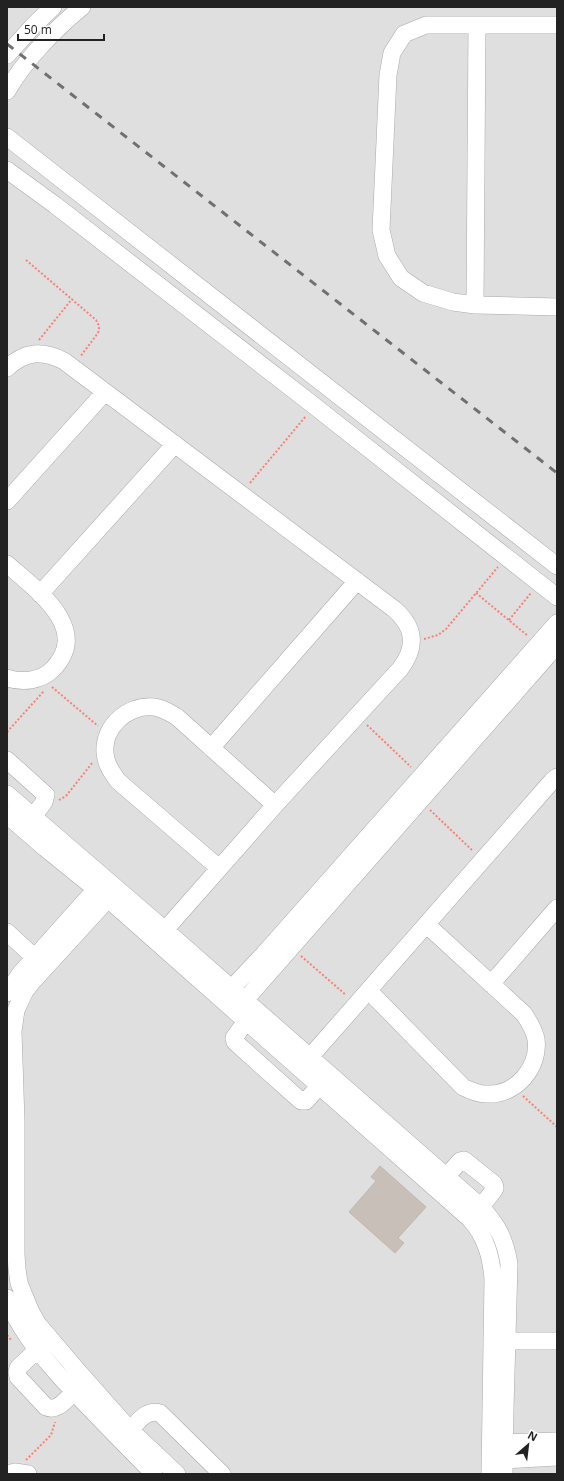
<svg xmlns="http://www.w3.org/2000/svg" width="564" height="1481" font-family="'Open Sans',sans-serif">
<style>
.residential{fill:#e0dfdf}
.building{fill:#c7bfb8;stroke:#c4b6ab}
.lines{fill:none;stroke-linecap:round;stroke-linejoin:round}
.minor-casing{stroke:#a9a9a9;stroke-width:18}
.path{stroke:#fa8072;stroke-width:2;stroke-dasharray:2 2;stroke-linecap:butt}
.minor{stroke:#fff;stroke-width:17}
.rail{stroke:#707070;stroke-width:3;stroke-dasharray:8 8;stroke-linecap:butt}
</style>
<rect width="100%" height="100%" fill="#f2efe9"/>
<path class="residential" d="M7,7H557V1474H7Z"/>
<path class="building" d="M380,1166L426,1207L398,1238L404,1243L395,1253L349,1212L376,1181L371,1177Z"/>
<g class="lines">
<g class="minor-casing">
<path id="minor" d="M557,25H426L404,34L392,53L388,75L381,230L387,256L401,278L423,293L453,302L475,305L557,307
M7,55L34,25L53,7
M7,91C24,61 55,29 82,7
M7,137L557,566
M7,170L55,205L308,401L557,597
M475,305L477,25
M7,368C25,351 42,350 64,361L394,609C415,627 417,647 400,669L275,805L165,930
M7,501L105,392
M7,564C35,589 92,628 53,669C41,681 23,683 7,678
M40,594L175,444
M211,748L357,581
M7,760L46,795L44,802L33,817
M7,794L165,930L481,1207C498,1226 505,1239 509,1264L505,1409L504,1474
M7,815L45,848L108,899L470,1219C486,1237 491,1256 493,1279L490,1474
M219,868L118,781C113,774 108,768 106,759C99,730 126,704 154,707C163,708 170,713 177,717L275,805
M108,899L32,982L25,991L16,1010L13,1031L16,1122V1254L17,1269L19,1283L30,1310L37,1323L76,1369L130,1430L177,1474
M7,932L34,957
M491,984L557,908
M231,989L264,954L557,623
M369,991L463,1087C471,1091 478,1094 486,1094C516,1096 540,1067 536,1039C534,1029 529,1022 524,1014L427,925
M7,993L20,974L96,889
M245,1000L557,645
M246,1021L234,1038L235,1042L301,1101H306L319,1086
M310,1057L552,781L557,777
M446,1177L460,1161L464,1160L494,1184L495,1188L494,1190L481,1207
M7,1298C17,1326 37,1350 56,1372C87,1407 121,1440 154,1474
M507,1341H557
M37,1350L18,1368L17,1372L18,1377L46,1407C58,1412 66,1399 74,1392
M130,1430C139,1421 146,1409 160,1413L222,1474
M504,1443L557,1441
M504,1460L557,1457
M7,1474L15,1472L28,1474"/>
</g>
<path class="path" d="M26,260L96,320C99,325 100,328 98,333L80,357
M39,340L72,299
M250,483L306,416
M476,593L528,636
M509,620L531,593
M424,639L438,635L446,629L498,567
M52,687L98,726
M367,725L411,767
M7,732L44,691
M59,800L66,796L93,762
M430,810L473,851
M301,956L346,995
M523,1096L557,1127
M7,1335L12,1341
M26,1460L51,1435L55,1422"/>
<use href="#minor" class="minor"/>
<path class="rail" d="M7,44L557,473"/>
</g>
<rect width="564" height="1481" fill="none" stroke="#222222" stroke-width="16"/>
<g transform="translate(528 1445) rotate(28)" stroke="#ffffff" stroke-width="3" paint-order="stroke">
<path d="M0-3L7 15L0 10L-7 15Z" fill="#222222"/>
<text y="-6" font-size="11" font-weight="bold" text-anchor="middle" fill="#222222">N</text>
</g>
<path d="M18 34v6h86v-6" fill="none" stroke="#222222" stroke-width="2"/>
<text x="24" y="34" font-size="12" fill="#222222" stroke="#ffffff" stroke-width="3" paint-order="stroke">50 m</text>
</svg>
